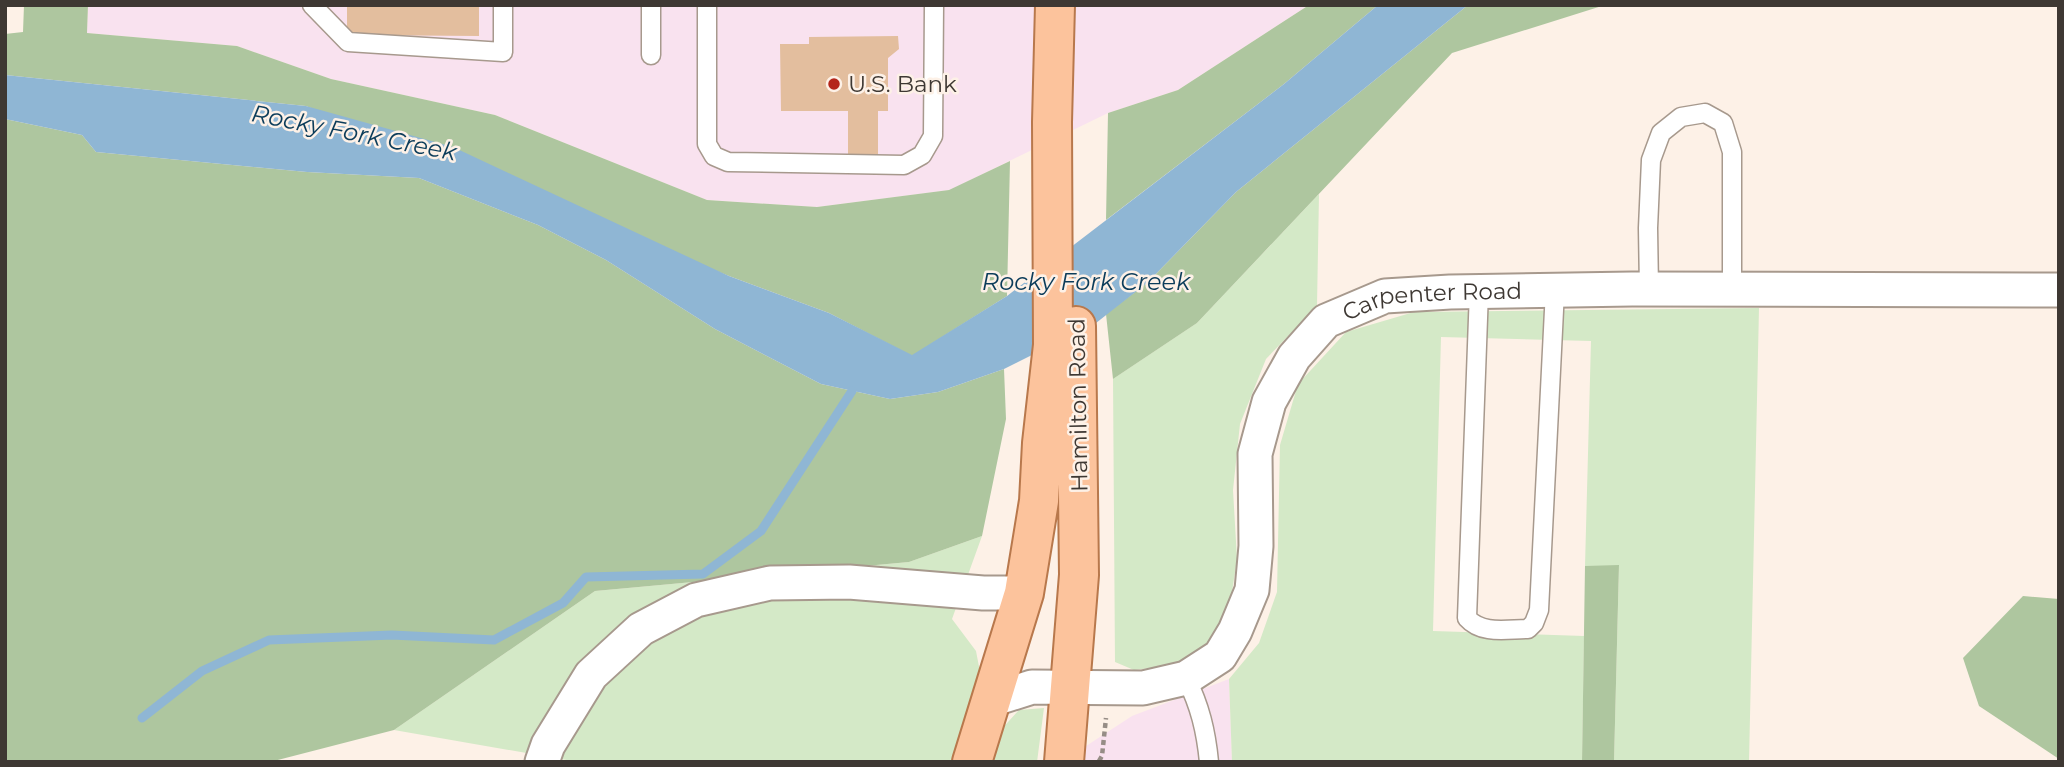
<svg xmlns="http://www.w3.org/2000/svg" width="2064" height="767" font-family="Montserrat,sans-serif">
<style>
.commercial{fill:#f9e2ef}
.green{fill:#d4e9c7}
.forest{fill:#aec69f}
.water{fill:#8fb6d4}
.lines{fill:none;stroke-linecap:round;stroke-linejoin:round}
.stream{stroke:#8fb6d4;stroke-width:9}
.building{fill:#e3be9e}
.service-casing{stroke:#a7998d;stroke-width:21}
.minor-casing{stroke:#a7998d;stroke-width:37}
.primary-casing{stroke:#b8784c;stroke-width:42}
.path{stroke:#968d86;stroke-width:4.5;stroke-dasharray:5 3.5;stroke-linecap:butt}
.service{stroke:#fff;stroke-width:18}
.minor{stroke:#fff;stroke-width:33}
.primary{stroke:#fcc39c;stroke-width:38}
.poi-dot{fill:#b4251b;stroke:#fdf1e7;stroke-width:2.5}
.labels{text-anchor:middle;stroke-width:5;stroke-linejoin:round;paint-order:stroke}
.poi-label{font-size:23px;fill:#3e3833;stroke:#fdf1e7;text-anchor:start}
.street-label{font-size:23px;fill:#3e3833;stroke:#fdf1e7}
.water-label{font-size:24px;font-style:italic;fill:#0b3c5a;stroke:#fdf1e7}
</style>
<rect width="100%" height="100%" fill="#fdf1e7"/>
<path class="commercial" d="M88,5H1309L1178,90L1108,113L950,190L817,207L707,200L495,115L331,79L237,46L87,33Z
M1229,679L1232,762H1078L1080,750L1132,716Z"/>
<path class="green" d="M1319,194L1317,306L1266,359L1240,424L1233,490L1237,559L1229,612L1202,653L1168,666L1134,670L1115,662L1113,379L1197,323Z
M1759,308L1749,762H1614L1619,566H1585L1591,341L1441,337L1433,631L1584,636L1582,762H1232L1229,679L1259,643L1277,592L1280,445L1298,384L1346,332L1414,312Z
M982,536L952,619L976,651L981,677L951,762H578L394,730L595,591L909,562Z
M1044,708L1037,762H987L998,733L1019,710Z"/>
<path class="forest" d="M24,5H88L87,33L237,46L331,79L495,115L707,200L817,207L949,190L1010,161L1007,296L912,356L829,313L729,276L306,106L5,75V34L23,32Z
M1309,5H1378L1284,84L1106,220L1108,113L1178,90Z
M1468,5H1605L1452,53L1197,323L1113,379L1106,314L1147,283L1236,192Z
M5,119L82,135L96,152L307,172L419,178L538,225L606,260L715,329L821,384L890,399L938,392L1004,369L1006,419L982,536L909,562L595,591L394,730L270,762H5Z
M1619,565L1614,762H1582L1585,566Z
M2023,596L2059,599V759L1979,706L1963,658Z"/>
<path class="water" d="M1378,5H1468L1236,192L1147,283L1096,323L1004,369L938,392L890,399L821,384L715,329L606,260L538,225L419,178L307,172L96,152L82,135L5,119V75L306,106L453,147L729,276L829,313L912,355L1007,296L1284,84Z"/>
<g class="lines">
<path class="stream" d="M142,718L202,671L269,640L392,635L494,640L563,603L586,577L703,574L761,531L852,391"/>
</g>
<path class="building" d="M347,5H479V36L347,35Z
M898,36L899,49L888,58V111H878V162L848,163V111H781L780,44H809V37Z"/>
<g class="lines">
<g class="service-casing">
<path id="service" d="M312,5L348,42L503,52V5
M707,5V144L714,156L728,162L904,165L922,155L933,136L934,5
M651,55V5
M1649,289L1648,228L1651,160L1661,133L1681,117L1705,113L1723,123L1732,152V290
M1479,291L1467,618C1482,635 1507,629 1528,629L1534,623L1539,610L1555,290
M1186,678C1200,706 1206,731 1209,762"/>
</g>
<g class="minor-casing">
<g id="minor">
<path id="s1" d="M991,700L1032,687L1143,688L1186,678L1220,656L1235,631L1252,590L1256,546L1255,454L1269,402L1294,357L1326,321L1385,296L1450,292L1632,289L2059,290"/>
<path d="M542,762L548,745L591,675L641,629L696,600L770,583L849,582L983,593H1024"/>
</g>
</g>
<g class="primary-casing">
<path id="primary" d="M972,762L1024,593L1039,501L1042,443L1053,345L1052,122L1055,5
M1064,762L1079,575L1076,326"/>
</g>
<path class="path" d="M1099,761L1102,756L1106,718"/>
<use href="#service" class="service"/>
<use href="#minor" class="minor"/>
<use href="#primary" class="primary"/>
</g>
<circle class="poi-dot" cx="834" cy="84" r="7"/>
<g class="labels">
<g class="poi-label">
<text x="848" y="92">U.S. Bank</text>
</g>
<g class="street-label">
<text dy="8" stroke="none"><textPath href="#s1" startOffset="712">Carpenter Road</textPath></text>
<text transform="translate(1078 405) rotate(-91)" y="8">Hamilton Road</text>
</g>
<g class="water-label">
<text transform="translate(354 133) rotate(11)" y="8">Rocky Fork Creek</text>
<text x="1086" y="290">Rocky Fork Creek</text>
</g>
</g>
<rect width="2064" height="767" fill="none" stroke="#3e3833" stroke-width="14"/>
</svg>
